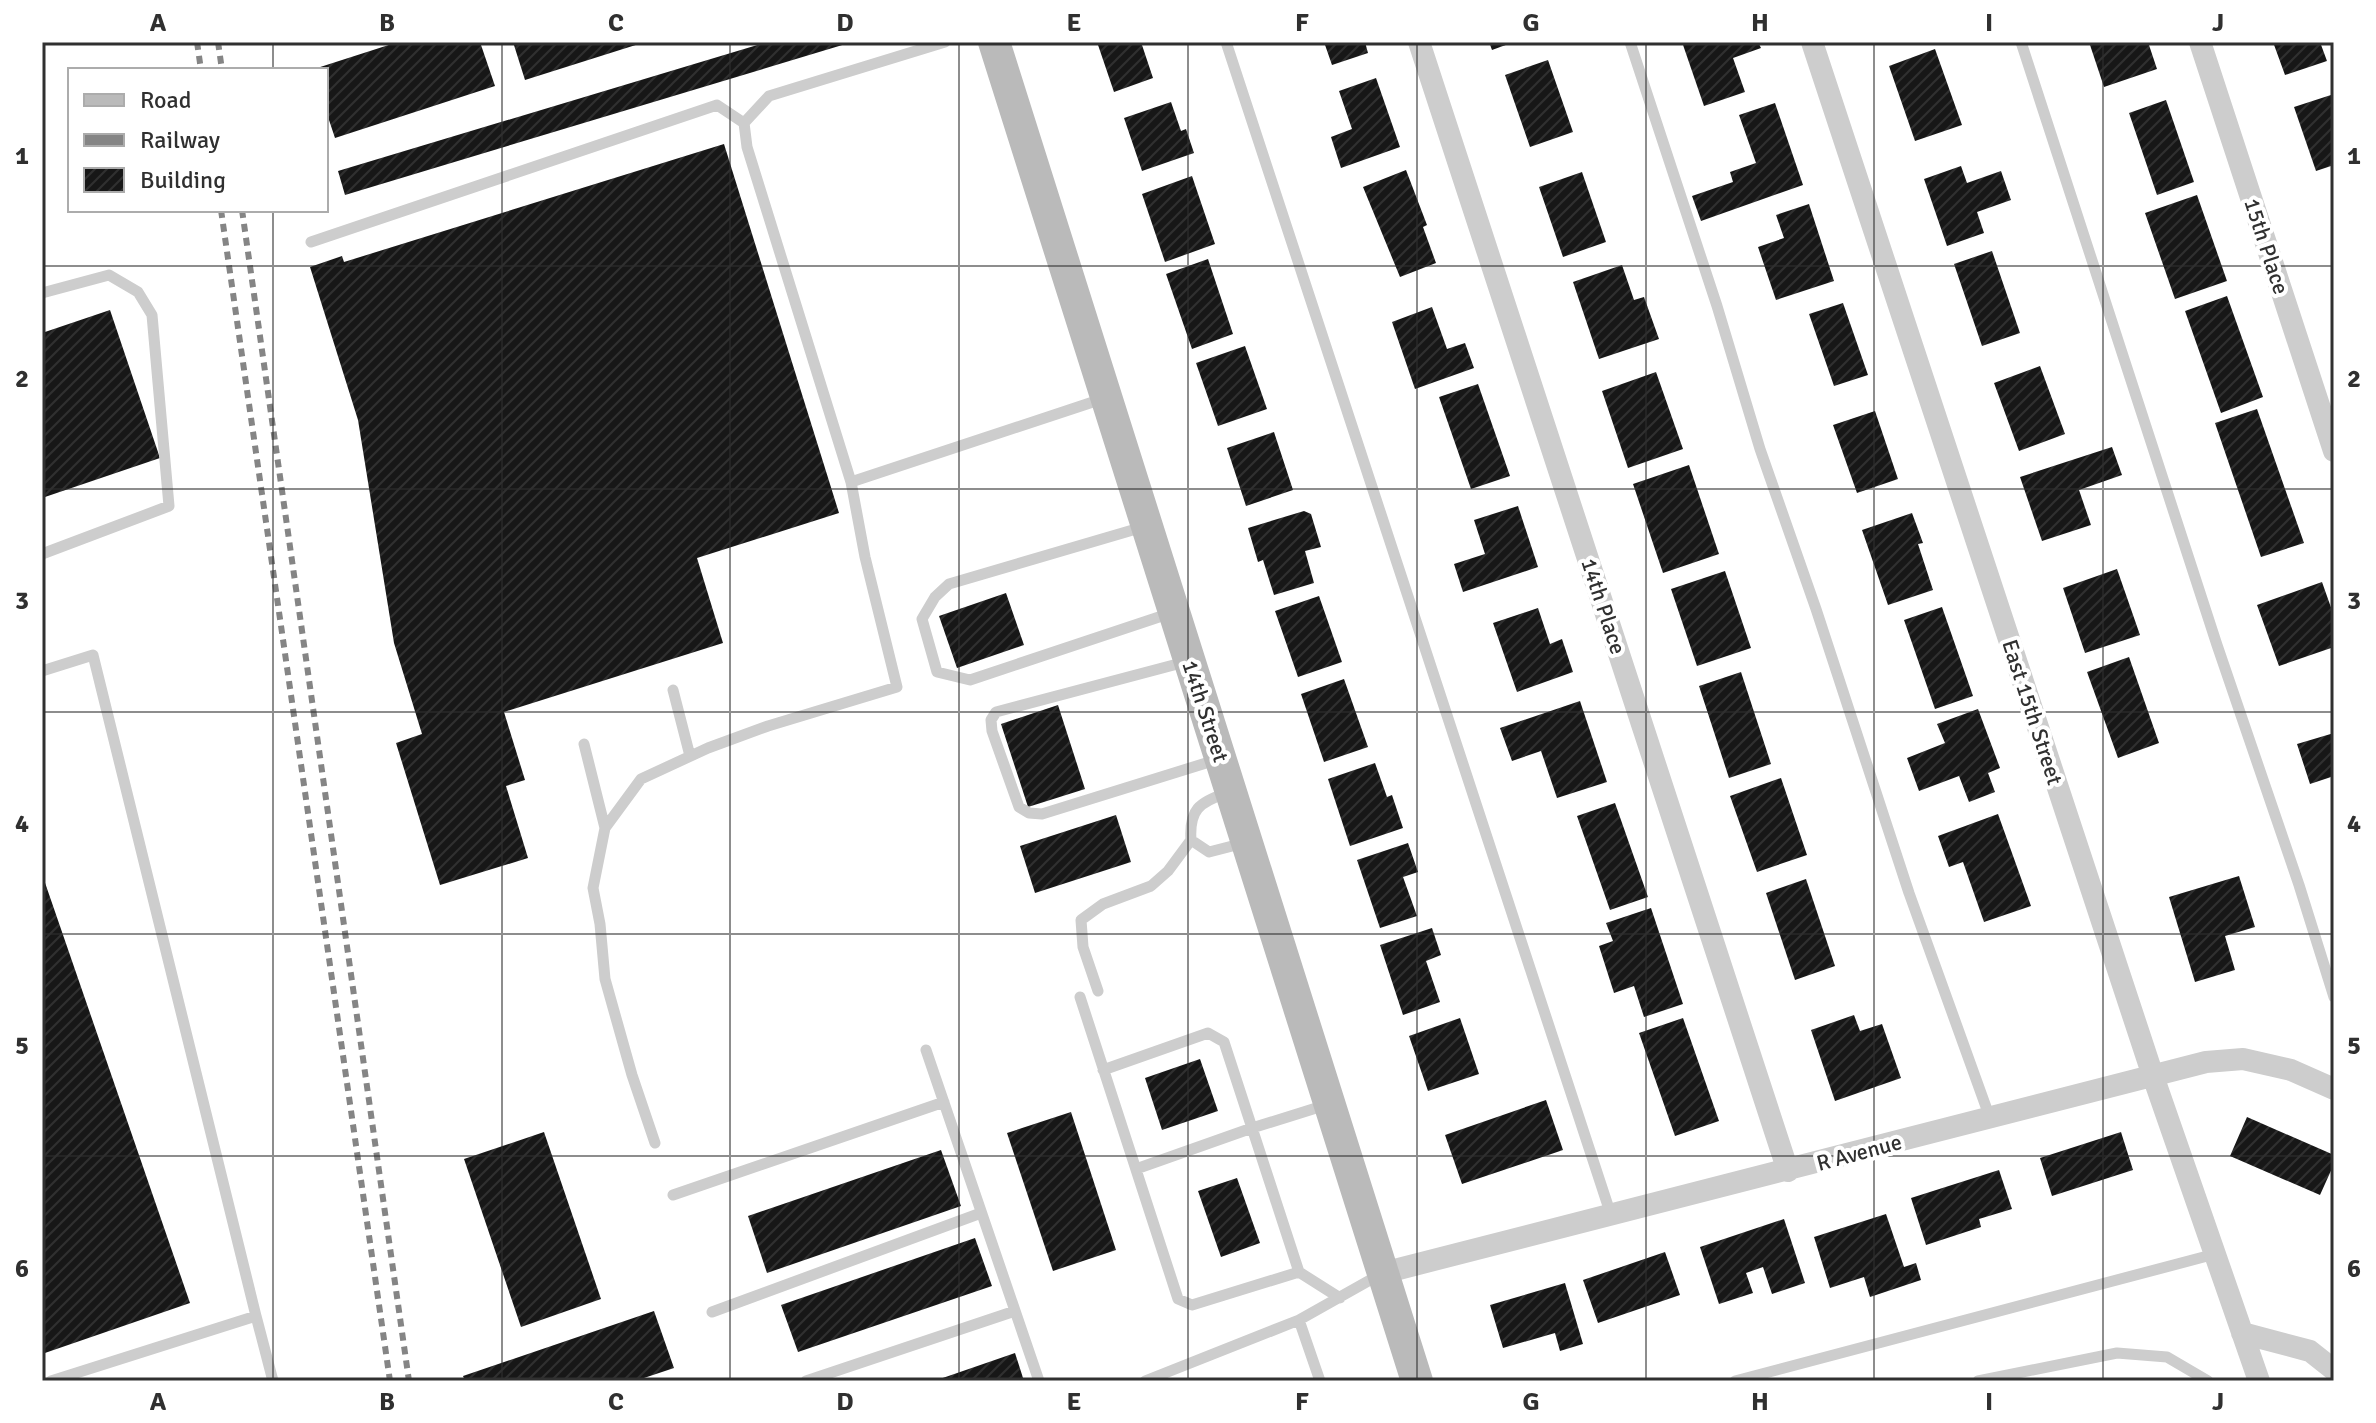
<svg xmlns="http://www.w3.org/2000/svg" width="2376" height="1423" font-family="Signika,sans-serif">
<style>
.building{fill:url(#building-hatch)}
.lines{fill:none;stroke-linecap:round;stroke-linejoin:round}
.service{stroke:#cdcdcd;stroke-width:11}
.minor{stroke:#cdcdcd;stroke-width:22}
.secondary{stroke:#bababa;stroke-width:32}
.rail{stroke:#858585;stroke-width:6;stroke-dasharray:8 6;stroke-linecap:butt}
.grid{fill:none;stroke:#303030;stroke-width:2;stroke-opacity:0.55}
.labels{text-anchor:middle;stroke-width:8;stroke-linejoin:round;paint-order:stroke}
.street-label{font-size:22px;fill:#303030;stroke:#fff}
.neatline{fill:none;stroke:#303030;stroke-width:3}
.grid-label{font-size:26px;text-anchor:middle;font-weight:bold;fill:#303030}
</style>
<defs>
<pattern id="building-hatch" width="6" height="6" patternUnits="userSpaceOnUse" patternTransform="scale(2)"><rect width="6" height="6" fill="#171717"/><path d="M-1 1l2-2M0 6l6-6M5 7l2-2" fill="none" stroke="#303030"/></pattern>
</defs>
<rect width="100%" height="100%" fill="#fff"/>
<path class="building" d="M398,42H480L495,86L335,138L326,111V70L314,69Z
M513,42H642V43L525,80Z
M767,42L849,43L345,195L338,171Z
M1097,42H1141L1153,78L1114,92Z
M1324,42H1365L1368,53L1332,65Z
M1489,42H1514L1492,50Z
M1682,42H1758L1761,48L1733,58L1745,92L1704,106Z
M2089,42H2148L2157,69L2104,87Z
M2273,42H2320L2327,61L2285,75Z
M1935,49L1962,125L1915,141L1889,66Z
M1548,60L1573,132L1530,147L1505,75Z
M1376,78L1400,147L1341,168L1331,137L1352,129L1339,91Z
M2334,94V165L2316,171L2294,107Z
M2166,100L2194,182L2157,195L2129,113Z
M1171,102L1181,131L1186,129L1194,153L1142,171L1124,118Z
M1775,103L1803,185L1701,221L1692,196L1733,182L1730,172L1756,163L1739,115Z
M724,144L839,513L697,558L723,643L504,712L525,780L506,786L528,858L440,885L396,743L422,734L394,643L358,420L310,267L342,256L344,262Z
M1961,166L1967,183L2001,171L2011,200L1977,212L1984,233L1947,246L1924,179Z
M1406,170L1427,225L1423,227L1436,263L1400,277L1363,187Z
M1582,172L1606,242L1563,257L1539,187Z
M1192,176L1215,244L1165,262L1142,194Z
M2197,195L2227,281L2175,299L2145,213Z
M1809,204L1834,281L1776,300L1758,247L1784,238L1776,215Z
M1992,251L2020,333L1982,346L1954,264Z
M1208,259L1233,334L1192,349L1166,274Z
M1622,265L1634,300L1644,297L1659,339L1599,359L1573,282Z
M2227,296L2263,397L2221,413L2185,311Z
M1843,303L1868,375L1834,386L1809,314Z
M1432,307L1447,349L1465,343L1474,368L1415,389L1392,322Z
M110,310L160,458L42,498V333Z
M1245,346L1267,409L1218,426L1196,363Z
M2040,366L2065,434L2019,451L1994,383Z
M1656,372L1683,449L1628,468L1602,391Z
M1478,384L1510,476L1471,489L1439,397Z
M2257,409L2304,543L2261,557L2215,423Z
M1875,411L1898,479L1857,493L1833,425Z
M1274,432L1293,490L1246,506L1227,448Z
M2112,447L2122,475L2079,490L2091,525L2042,541L2020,477Z
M1689,465L1719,554L1663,573L1633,484Z
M1518,506L1538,567L1463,592L1454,564L1485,554L1474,520Z
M1304,511L1311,514L1321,547L1305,551L1314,583L1274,595L1263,560L1258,562L1248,528Z
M1912,513L1923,543L1918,544L1933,590L1888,605L1862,530Z
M2117,569L2140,635L2085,653L2063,588Z
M1725,571L1751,648L1697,666L1671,589Z
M2322,582L2334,616V647L2279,666L2257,605Z
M1006,593L1024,645L957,668L939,616Z
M1319,596L1342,662L1298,677L1275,611Z
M1942,607L1973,696L1935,709L1904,620Z
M1538,608L1550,644L1562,639L1573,672L1517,692L1493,623Z
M2129,657L2159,743L2118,758L2087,672Z
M1741,672L1771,764L1729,778L1699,686Z
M1344,679L1368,747L1324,762L1301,694Z
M1580,701L1607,782L1557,798L1541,751L1512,761L1500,728Z
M1058,705L1085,789L1028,807L1001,724Z
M1978,709L2000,768L1988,773L1995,792L1969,802L1959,776L1919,791L1907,758L1945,743L1937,724Z
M2334,733V776L2310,784L2297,744Z
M1375,763L1387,797L1392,795L1403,828L1350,846L1328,779Z
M1781,778L1807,855L1757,872L1730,796Z
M1615,803L1648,897L1610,910L1577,816Z
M1998,814L2031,906L1984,922L1963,862L1949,867L1938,836Z
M1116,815L1131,862L1035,893L1020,846Z
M1408,843L1418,872L1403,877L1417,916L1380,928L1357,860Z
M42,874L190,1303L42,1354Z
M2239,876L2255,927L2225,936L2235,970L2195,982L2169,897Z
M1806,879L1835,966L1795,980L1766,893Z
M1651,908L1683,1004L1644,1017L1634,986L1614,993L1599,946L1613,941L1606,923Z
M1432,928L1441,955L1426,961L1440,1002L1403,1015L1380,945Z
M1854,1015L1860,1031L1882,1024L1901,1078L1835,1101L1811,1030Z
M1460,1018L1479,1074L1428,1091L1409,1036Z
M1683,1018L1719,1121L1675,1136L1639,1033Z
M1200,1059L1218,1111L1162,1130L1145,1078Z
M1546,1100L1563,1150L1462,1184L1445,1135Z
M1071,1112L1116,1250L1053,1271L1007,1133Z
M2247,1117L2334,1155V1164L2320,1195L2230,1156Z
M544,1132L601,1299L521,1327L464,1159Z
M2121,1132L2133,1170L2052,1196L2040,1158Z
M941,1150L961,1206L767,1273L748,1216Z
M1999,1170L2012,1209L1979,1219L1981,1227L1926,1245L1911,1198Z
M1237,1178L1260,1243L1221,1257L1198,1191Z
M1886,1214L1904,1267L1916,1263L1921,1280L1870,1297L1864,1277L1830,1288L1814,1237Z
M1784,1219L1805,1283L1772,1294L1763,1267L1746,1273L1753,1293L1719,1304L1700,1247Z
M975,1238L992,1286L798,1352L781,1305Z
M1665,1252L1680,1295L1598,1323L1583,1280Z
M1565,1283L1583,1344L1560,1351L1555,1333L1503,1348L1490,1305Z
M654,1311L674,1368L635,1381H465L463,1376Z
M1015,1353L1024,1381H934Z"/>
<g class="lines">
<path class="service" d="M1226,42L1611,1215
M1630,42L1717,306L1760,449L1816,609L1909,893L1990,1118
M2021,42L2217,645L2299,885L2334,997
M311,242L717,105L744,123
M42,293L109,275L138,292L152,315L169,506L42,554
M851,482L1102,399
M1143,527L949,584L935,597L922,619L937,672L970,680L1171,613
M1185,662L996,712L991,720L992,731L1019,807L1029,813L1042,814L1219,759
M42,671L93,655L256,1316L51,1381
M673,690L690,756
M584,744L605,828
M1191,840C1189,810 1199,802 1227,793
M1098,991L1083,947L1081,920L1103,904L1151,886L1168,871L1191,840L1209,852L1244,843
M1080,997L1178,1299L1192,1305L1299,1272
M926,1050L1039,1381
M1103,1070L1208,1033L1224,1042L1299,1272L1340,1298
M655,1143L632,1075L605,979L600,924L593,888L605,828L641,779L708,748L768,726L897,687L865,557L851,482L747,147L744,123L769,96L945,42
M1136,1169L1252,1128L1329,1104
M673,1195L944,1102
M712,1312L981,1213
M256,1316L273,1381
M1299,1320L1320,1381
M806,1381L1015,1311
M1145,1381L1299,1320L1379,1275
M1735,1381L2215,1254
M1978,1381L2117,1353L2167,1357L2208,1381"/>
<path class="minor" d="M1419,42L1788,1171
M1812,42L2153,1076L2259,1381
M2200,42L2334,451
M1383,1273L2206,1062L2243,1059L2291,1070L2334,1089
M2242,1333L2310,1351L2334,1370"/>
<path class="secondary" d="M994,42L1417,1381"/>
<path class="rail" d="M197,42L201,70
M218,42L222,70
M221,210L390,1381
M242,210L409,1381"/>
</g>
<path class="grid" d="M273,42V70M502,42V1381M730,42V1381M959,42V1381M1188,42V1381M1417,42V1381M1646,42V1381M1874,42V1381M2103,42V1381M273,210V1381M42,266H2334M42,489H2334M42,712H2334M42,934H2334M42,1156H2334"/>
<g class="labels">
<g class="street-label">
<text transform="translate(2267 246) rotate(72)" y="8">15th Place</text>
<text transform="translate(1604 606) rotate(72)" y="8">14th Place</text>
<text transform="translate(1206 711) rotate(72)" y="8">14th Street</text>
<text transform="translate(2033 712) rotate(72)" y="8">East 15th Street</text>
<text transform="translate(1859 1152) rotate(-15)" y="8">R Avenue</text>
</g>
</g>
<rect width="2376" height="1423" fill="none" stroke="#ffffff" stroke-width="88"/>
<rect x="68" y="68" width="260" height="144" fill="#ffffff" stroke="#acacac" stroke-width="2"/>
<rect x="84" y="94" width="40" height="12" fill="#bababa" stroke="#acacac" stroke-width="2"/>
<text x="140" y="108" font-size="24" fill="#303030">Road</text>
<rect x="84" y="134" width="40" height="12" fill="#858585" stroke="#acacac" stroke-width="2"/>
<text x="140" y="148" font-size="24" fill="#303030">Railway</text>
<rect x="84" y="168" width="40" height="24" fill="url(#building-hatch)" stroke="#acacac" stroke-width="2"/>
<text x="140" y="188" font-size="24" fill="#303030">Building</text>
<rect x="44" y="44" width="2288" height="1335" class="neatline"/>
<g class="grid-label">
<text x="158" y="31">A</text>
<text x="387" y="31">B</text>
<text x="616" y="31">C</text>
<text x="845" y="31">D</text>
<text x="1074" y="31">E</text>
<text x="1302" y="31">F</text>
<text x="1531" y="31">G</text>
<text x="1760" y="31">H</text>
<text x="1989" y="31">I</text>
<text x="2218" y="31">J</text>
<text x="22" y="164">1</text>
<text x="2354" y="164">1</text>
<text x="22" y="387">2</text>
<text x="2354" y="387">2</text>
<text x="22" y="609">3</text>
<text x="2354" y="609">3</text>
<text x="22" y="832">4</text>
<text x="2354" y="832">4</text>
<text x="22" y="1054">5</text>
<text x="2354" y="1054">5</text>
<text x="22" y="1277">6</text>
<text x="2354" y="1277">6</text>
<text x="158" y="1410">A</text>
<text x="387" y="1410">B</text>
<text x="616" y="1410">C</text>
<text x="845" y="1410">D</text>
<text x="1074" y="1410">E</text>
<text x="1302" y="1410">F</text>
<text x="1531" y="1410">G</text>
<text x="1760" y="1410">H</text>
<text x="1989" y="1410">I</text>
<text x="2218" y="1410">J</text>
</g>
</svg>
